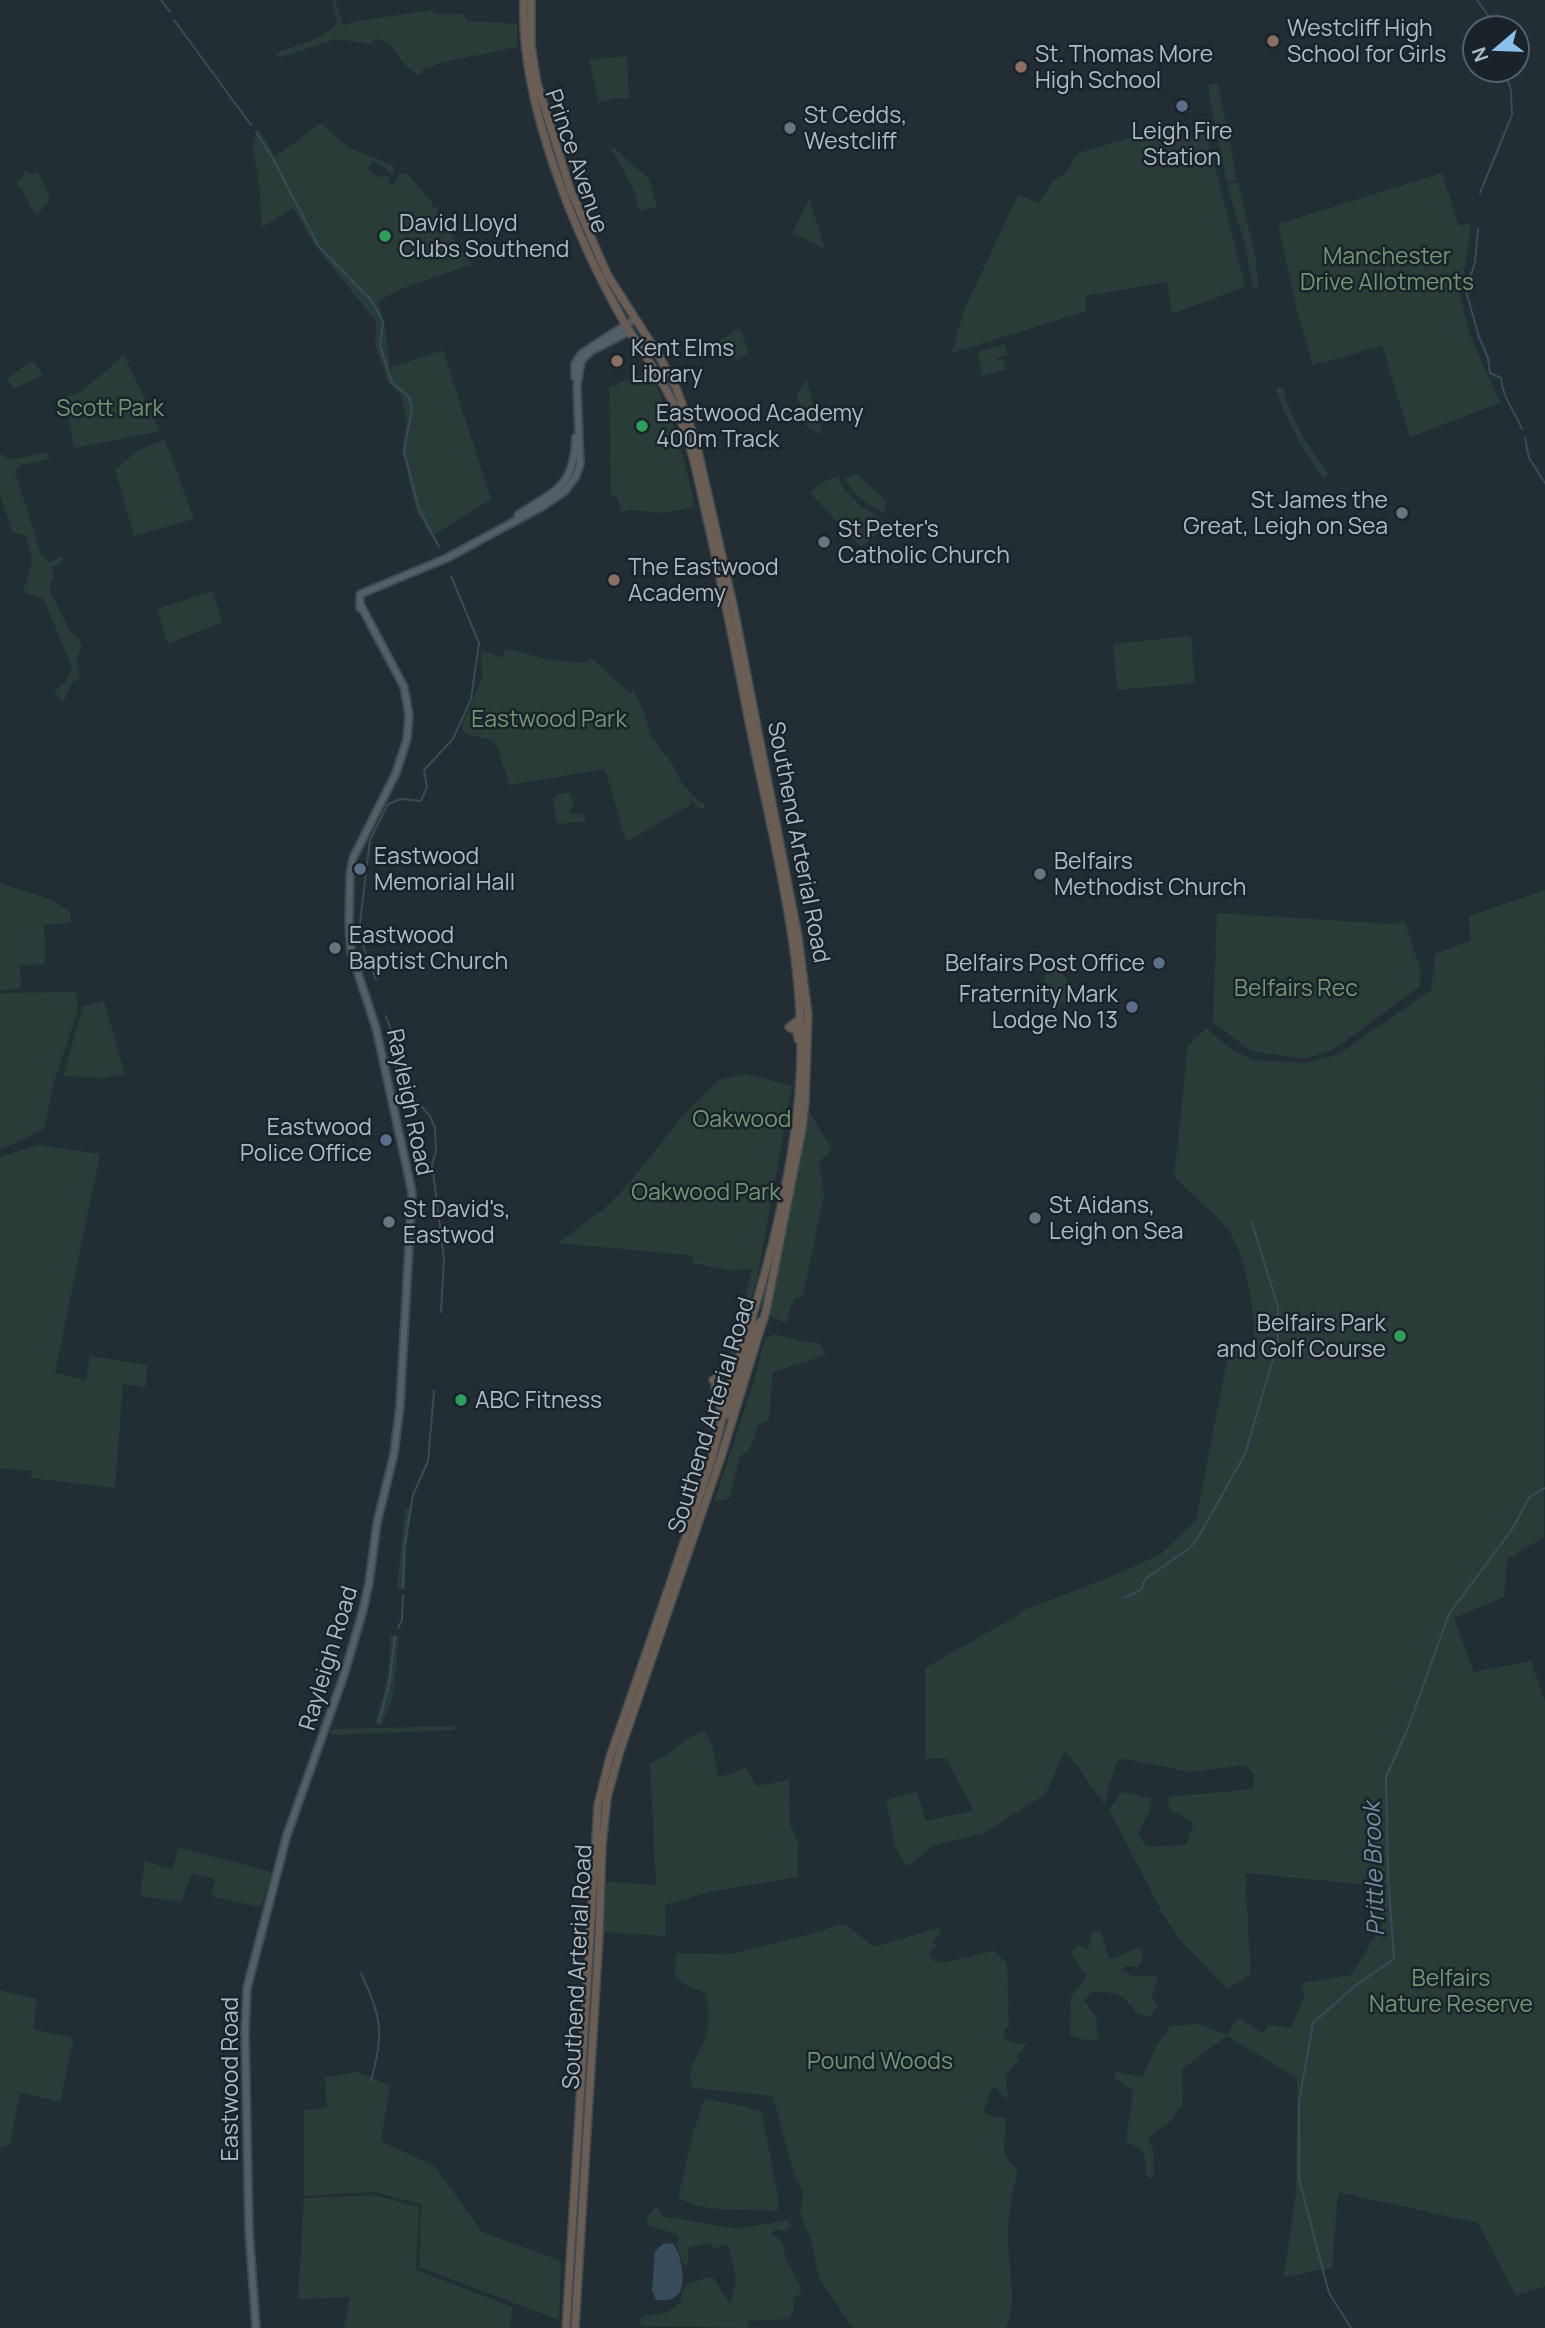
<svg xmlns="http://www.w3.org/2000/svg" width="1545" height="2328" font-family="Manrope,sans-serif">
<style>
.green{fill:#2a3c38}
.water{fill:#374c5a}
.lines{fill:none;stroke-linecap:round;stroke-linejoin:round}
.stream{stroke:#374c5a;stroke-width:2}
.major-casing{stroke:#414a52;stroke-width:10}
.highway-casing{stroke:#3f4950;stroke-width:10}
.major{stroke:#535e65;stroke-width:6}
.highway{stroke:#6a5d53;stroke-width:7}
.education-dot{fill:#8d6e63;stroke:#1a232a;stroke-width:2.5}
.service-dot{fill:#5c6f8a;stroke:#1a232a;stroke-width:2.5}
.worship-dot{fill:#6b7280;stroke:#1a232a;stroke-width:2.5}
.leisure-dot{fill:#2e9e5b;stroke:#1a232a;stroke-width:2.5}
.labels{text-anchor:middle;stroke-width:5;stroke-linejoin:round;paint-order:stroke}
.poi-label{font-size:23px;fill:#afbac2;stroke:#1a232a;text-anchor:start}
.street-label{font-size:23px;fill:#afbac2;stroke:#1a232a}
.park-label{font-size:23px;fill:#709672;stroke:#1a232a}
.water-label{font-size:24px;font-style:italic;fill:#7290a3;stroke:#1a232a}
</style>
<rect width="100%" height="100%" fill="#222d34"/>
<path class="green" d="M332,0H335L343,26L352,22L431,10L435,14H463L468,21L517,24V47L448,61L423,69L420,75C404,69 398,55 389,43L375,38L371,44L336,39L279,58L276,53C293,45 326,41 337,22Z
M627,56L629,98L611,99L599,103L589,60Z
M1218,84L1237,180L1227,183L1209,94V84Z
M1203,119L1245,287L1172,314L1167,282L1086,296V311L952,353L964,310L1018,195L1039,203L1054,179L1065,174L1078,153L1168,127L1174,141L1200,136L1197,121Z
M321,123L349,148L393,165L394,171L392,175L386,172L387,169L373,161L368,170L382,178L384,175L389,178V184L393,186L400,173L409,175L432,203V207L435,206L443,219L444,225L476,271L470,265L403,288L378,301L385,325L390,368L443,350L491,499L431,537L416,510L402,451L407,417L401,396L388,382L375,345L376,322L312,241L293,208L261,228L260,191L253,146L258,128L275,157Z
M613,147L649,179L657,206L640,211L633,188L611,148Z
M26,170L30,174L38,172L50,198L37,216C27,207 27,193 17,183Z
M1442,173L1459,226L1470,223L1471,227L1460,296L1470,335L1500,403L1410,437L1382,346L1313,365L1298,315L1278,224Z
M1238,182L1256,260L1258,288L1253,289L1246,249L1227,184Z
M809,199L825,249L792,233Z
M739,328L749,353L737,361L718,342Z
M1005,344L1007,355L995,359L996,360L1003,359L1006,370L997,371V373L983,376L977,352Z
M124,355L160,431L74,448L68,412L63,398L81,392Z
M32,360L43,375L13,389L7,379Z
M650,372C674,420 684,455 695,507L663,513L632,510L621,512L618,498L611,494L609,387H617L616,384Z
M806,379L823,433V435L807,427L797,395Z
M1279,386L1283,388C1290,419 1310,448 1328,473L1327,477L1324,478L1320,474C1302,448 1286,420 1276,390Z
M165,439L194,519L134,536L115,470L137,451Z
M47,452L49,459L20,465L15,472L41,554L48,563L62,556L63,561L52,567L54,577L49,589L72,634L79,638L82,648L77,657L80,677L72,683L63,703L54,692L65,682L72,668L44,599L23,592C32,565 36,562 25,535L13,533L0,495V453L8,459H13Z
M857,474L887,501L884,513C867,505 853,495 845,478Z
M838,476L844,488L859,505L882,519L879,532L861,547L810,493L821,483Z
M213,591L222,622L168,644L157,609Z
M1191,636L1195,683L1117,690L1113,644Z
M505,648L550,660L587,663L591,658L630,693L633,689L644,712L650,735L675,768L681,782L698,801L703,803L705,809H700L688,797L692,804L626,842L605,769L509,785L498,748L492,740L469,735L462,730V725L482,678L481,650L503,658Z
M570,792L569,796L572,797L574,805L570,809V814H585L586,821L559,824L556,820L553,801L557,794Z
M0,883L55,901L71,913V923L44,925L45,964L20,966L21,989L0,990Z
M1545,890L1544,1537L1508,1559L1504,1597L1454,1618L1474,1672L1531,1661L1545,1701V2286L1516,2296L1478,2223L1338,2192L1332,2268L1284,2277L1296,2192L1297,2078L1227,2036L1182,2069L1183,2102L1172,2120L1148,2137L1153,2151L1154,2178L1147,2177L1144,2152L1126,2141L1133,2091L1114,2078L1116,2072L1142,2077L1157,2045L1170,2026L1198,2024L1227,2035L1238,2018L1263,2033L1269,2025L1291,2028L1304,1996L1302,1983L1351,1975L1382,1925L1380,1886L1245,1873L1251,1974L1227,1989L1181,1941L1164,1916L1109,1810L1122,1792L1152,1799L1149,1812L1138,1834L1146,1847L1186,1845L1194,1823L1169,1809L1168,1797L1253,1789L1254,1776L1246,1765L1189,1772L1125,1759L1118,1760L1109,1785L1105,1805L1065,1750L1046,1794L984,1833L935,1845L906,1867L895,1846L886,1800L917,1792L926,1821L974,1811L946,1758L925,1759V1668L1020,1614L1019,1612L1108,1578L1161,1554L1196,1520L1230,1345L1253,1349C1257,1319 1246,1256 1229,1231C1216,1214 1190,1193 1174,1177L1188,1045L1207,1028L1229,1048L1253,1060L1308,1063L1339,1054L1431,990L1435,954L1470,941L1469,916Z
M1217,913L1391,924L1405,922L1421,973L1419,987L1333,1050L1304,1059L1251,1051L1213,1022Z
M1056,966L1059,967C1064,979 1077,989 1071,1001C1057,1007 1051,1000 1043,990L1045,974Z
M76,992L78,1011L55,1078L44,1129L14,1144L0,1149V993Z
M104,1001L125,1074L102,1078L63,1076L83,1006Z
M746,1074L792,1086L757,1279L741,1336C743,1349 739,1358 730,1366L728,1363L752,1269L730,1270L692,1263L693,1256L728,1263L697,1256L558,1243L604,1209L627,1186L684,1114L719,1080Z
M809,1112L832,1149L819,1162L824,1195L803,1296L794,1298L786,1323L769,1316Z
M37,1145L100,1154L55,1373L86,1380L90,1356L147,1365L146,1387L123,1384L115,1488L31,1478L32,1471L0,1468V1157Z
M775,1334L808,1343H819L826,1355L773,1372L769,1420L758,1425L750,1448L740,1457L729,1499L714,1502L754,1381L765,1338Z
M412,1508L406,1550L408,1551L406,1554L405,1589H397L405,1509Z
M390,1635L399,1636L394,1687H388L393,1689L392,1699L382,1725L375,1724C384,1694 392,1667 390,1635Z
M455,1726V1730L330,1735L331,1729Z
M705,1731L713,1748L718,1776L733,1774L746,1767L756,1786L789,1780L790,1824L798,1843V1877L709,1892L665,1905V1936L604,1932L606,1884L610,1882L656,1885L650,1763C671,1756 684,1737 705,1731Z
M179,1848L272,1872L261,1907L211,1896L216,1880L192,1873L181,1902L140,1896L145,1861L172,1870Z
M838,1925H846L874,1947L938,1928L941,1933L933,1941L936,1946L928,1955L935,1962C954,1963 975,1954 995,1951L1007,1964L1009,2026L1005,2029L1004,2039L1016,2044L1028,2043L1018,2055V2061L1006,2075L1008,2097H1003L997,2088H992C987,2097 988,2104 983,2112L993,2117L1005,2118C1008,2146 995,2148 1018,2171C1010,2199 1007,2224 1009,2253C1010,2279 1017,2303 1006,2328H853L819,2278L812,2244L800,2212L803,2197L802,2189L794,2175L773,2096L693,2088C684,2071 700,2053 706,2036C710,2023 709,2006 705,1993L682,1983L674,1974L677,1953L730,1954L815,1933Z
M1093,1930L1101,1931L1108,1956L1113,1959L1137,1948L1143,1950L1142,1961L1137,1967L1125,1966L1122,1970L1133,1976H1158L1151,1997L1158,2005L1150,2017L1137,2014C1123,1994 1117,1992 1092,1992L1084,2000C1089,2010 1100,2014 1096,2027L1100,2038L1091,2041L1070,2036L1071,1997L1086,1977L1071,1952L1078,1945L1088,1949Z
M0,1990L37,1999L33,2029L74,2038L60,2102L20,2093L10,2144L0,2148Z
M357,2072L390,2085L381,2141L435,2166L482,2232L561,2261L559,2320L419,2267L421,2204L374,2192L304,2196V2110L327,2108L325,2077Z
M708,2099L758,2110L762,2114L778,2197V2210L770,2211C741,2208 703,2214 678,2197L693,2134L704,2100Z
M374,2195L419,2207L416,2270L513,2307L509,2328H344L350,2297L298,2299L304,2198Z
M655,2207L659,2209L662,2216L739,2229C752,2224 770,2225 786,2220L792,2226L786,2231L776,2229L771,2235L776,2236L783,2243L785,2256L801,2289L800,2294L794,2298L793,2312L789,2319L748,2321V2327L752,2328L640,2326L641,2318L644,2316L667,2313L676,2305L681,2303C682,2298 681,2289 685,2286C689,2283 708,2277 713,2277L730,2304L736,2280L729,2246L723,2244L717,2249L709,2243L688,2248V2263L684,2266L676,2243L680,2239L677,2234L649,2226L646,2218Z"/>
<path class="water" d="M673,2243C680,2253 680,2259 682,2269C685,2291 679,2302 656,2300L652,2291L655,2251L663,2244Z"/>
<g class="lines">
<path class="stream" d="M161,0L170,12
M1477,0L1493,22L1495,28
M174,20L251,125
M256,132L272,157L319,247L371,300L383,322L380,346L392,383L409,397L412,408L404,451L419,509L439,547
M1480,193L1512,115L1511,91L1505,70
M1478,229L1475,262L1466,291L1479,337L1488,358L1490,373L1501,378C1503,399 1514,410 1522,429
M1525,438L1529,458L1545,483
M376,979L364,949L360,922L370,840L388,804L401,799L421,801L427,787L424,770L453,739L471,699L479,643L451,576
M386,1016L394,1039L397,1078L430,1116L435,1128L436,1151L432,1164L444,1258L441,1312
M1310,1328H1346
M404,1549L413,1495L428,1461L434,1391
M403,1588L404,1551
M1124,1598L1141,1590L1145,1579L1190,1548L1199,1536L1245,1454L1278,1342V1307L1252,1223
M398,1628L402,1620L403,1595
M389,1686L395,1636
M379,1722L388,1688
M361,1973C382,2020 384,2031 371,2081
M1351,2328L1329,2293L1299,2179V2102L1313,2023L1356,1985L1394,1959L1388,1877L1386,1777L1408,1728L1449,1614L1513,1528L1529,1497L1545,1488"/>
<g class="major-casing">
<path id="major" d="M575,377V364L581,354L635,319
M518,515C558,489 573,488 576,437
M360,608V595L363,593L447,558L543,506L565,491L576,476L580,464L577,386L581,361L591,351L630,331
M256,2328L249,2230L245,2032L247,1988L287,1835L344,1675L363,1610L369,1583L377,1523L394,1454L400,1406L412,1192L376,1028L351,952L349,922L350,876L353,858L396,773L407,739L409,715L404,687L360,604"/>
</g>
<g class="highway-casing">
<path id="highway" d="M524,0C519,100 575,236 624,322C647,360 671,390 686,434C696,463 701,494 708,523C723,589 736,655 749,722C773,843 810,969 799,1094C791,1189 762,1291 732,1381C724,1407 719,1434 711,1461C679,1560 644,1659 610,1757L598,1805L566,2328
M531,0V45L537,83L570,189L608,276L658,354L675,385L696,442L734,609L798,936L808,1015L805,1103L802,1129L766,1311L721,1457L619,1754L607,1798L602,1846L599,1937L575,2328
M798,1039L797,1031L789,1027L800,1019
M713,1380L738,1362
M715,1387L719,1394L721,1415
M728,1415L757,1325L764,1319"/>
</g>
<use href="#major" class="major"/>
<use href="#highway" class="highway"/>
</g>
<g class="education-dot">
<circle cx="1273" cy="41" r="7"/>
<circle cx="1021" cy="67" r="7"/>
<circle cx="617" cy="361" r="7"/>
<circle cx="614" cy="580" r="7"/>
</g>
<g class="service-dot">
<circle cx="1182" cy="106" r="7"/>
<circle cx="360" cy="869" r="7"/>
<circle cx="1159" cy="963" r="7"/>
<circle cx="1132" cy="1007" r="7"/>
<circle cx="386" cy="1140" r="7"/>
</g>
<g class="worship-dot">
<circle cx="790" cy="128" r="7"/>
<circle cx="1402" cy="513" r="7"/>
<circle cx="824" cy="542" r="7"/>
<circle cx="1040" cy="874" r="7"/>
<circle cx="335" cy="948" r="7"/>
<circle cx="1035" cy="1218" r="7"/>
<circle cx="389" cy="1222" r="7"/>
</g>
<g class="leisure-dot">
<circle cx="385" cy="236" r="7"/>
<circle cx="642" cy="426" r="7"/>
<circle cx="1400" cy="1336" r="7"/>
<circle cx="461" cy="1400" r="7"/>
</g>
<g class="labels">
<g class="poi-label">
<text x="1287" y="36">Westcliff High<tspan x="1287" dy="26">School for Girls</tspan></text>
<text x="1035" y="62">St. Thomas More<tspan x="1035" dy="26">High School</tspan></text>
<text x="804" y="123">St Cedds,<tspan x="804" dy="26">Westcliff</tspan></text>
<text x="1182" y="139" text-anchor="middle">Leigh Fire<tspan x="1182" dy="26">Station</tspan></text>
<text x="399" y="231">David Lloyd<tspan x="399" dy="26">Clubs Southend</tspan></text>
<text x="631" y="356">Kent Elms<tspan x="631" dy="26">Library</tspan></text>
<text x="656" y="421">Eastwood Academy<tspan x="656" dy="26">400m Track</tspan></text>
<text x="1388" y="508" text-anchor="end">St James the<tspan x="1388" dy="26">Great, Leigh on Sea</tspan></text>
<text x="838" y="537">St Peter's<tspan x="838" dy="26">Catholic Church</tspan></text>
<text x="628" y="575">The Eastwood<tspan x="628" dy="26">Academy</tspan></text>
<text x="374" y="864">Eastwood<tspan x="374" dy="26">Memorial Hall</tspan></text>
<text x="1054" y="869">Belfairs<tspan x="1054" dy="26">Methodist Church</tspan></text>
<text x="349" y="943">Eastwood<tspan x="349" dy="26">Baptist Church</tspan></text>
<text x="1145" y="971" text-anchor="end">Belfairs Post Office</text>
<text x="1118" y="1002" text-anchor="end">Fraternity Mark<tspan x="1118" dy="26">Lodge No 13</tspan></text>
<text x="372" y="1135" text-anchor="end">Eastwood<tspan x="372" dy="26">Police Office</tspan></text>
<text x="1049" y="1213">St Aidans,<tspan x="1049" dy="26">Leigh on Sea</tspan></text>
<text x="403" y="1217">St David's,<tspan x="403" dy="26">Eastwod</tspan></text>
<text x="1386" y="1331" text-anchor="end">Belfairs Park<tspan x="1386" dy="26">and Golf Course</tspan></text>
<text x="475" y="1408">ABC Fitness</text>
</g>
<g class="street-label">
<text transform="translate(577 161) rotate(71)" y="8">Prince Avenue</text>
<text transform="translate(799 842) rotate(79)" y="8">Southend Arterial Road</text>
<text transform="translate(410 1102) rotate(78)" y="8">Rayleigh Road</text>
<text transform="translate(711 1415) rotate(-73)" y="8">Southend Arterial Road</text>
<text transform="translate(328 1658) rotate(-73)" y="8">Rayleigh Road</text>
<text transform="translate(577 1967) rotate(-87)" y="8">Southend Arterial Road</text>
<text transform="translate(230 2079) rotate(-90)" y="8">Eastwood Road</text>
</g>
<g class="park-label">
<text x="1387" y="264">Manchester<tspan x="1387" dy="26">Drive Allotments</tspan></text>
<text x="110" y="416">Scott Park</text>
<text x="549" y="727">Eastwood Park</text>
<text x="1296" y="996">Belfairs Rec</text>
<text x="742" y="1127">Oakwood</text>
<text x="706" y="1200">Oakwood Park</text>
<text x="1451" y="1986">Belfairs<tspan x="1451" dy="26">Nature Reserve</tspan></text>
<text x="880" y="2069">Pound Woods</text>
</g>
<g class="water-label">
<text transform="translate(1374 1869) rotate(-92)" y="8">Prittle Brook</text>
</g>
</g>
<g transform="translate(1496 49) rotate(251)"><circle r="33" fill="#1a232a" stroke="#565f67" stroke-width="2"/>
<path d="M0-5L12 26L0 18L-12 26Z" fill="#8ac1ec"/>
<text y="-10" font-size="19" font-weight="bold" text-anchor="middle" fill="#afbac2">N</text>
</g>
</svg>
